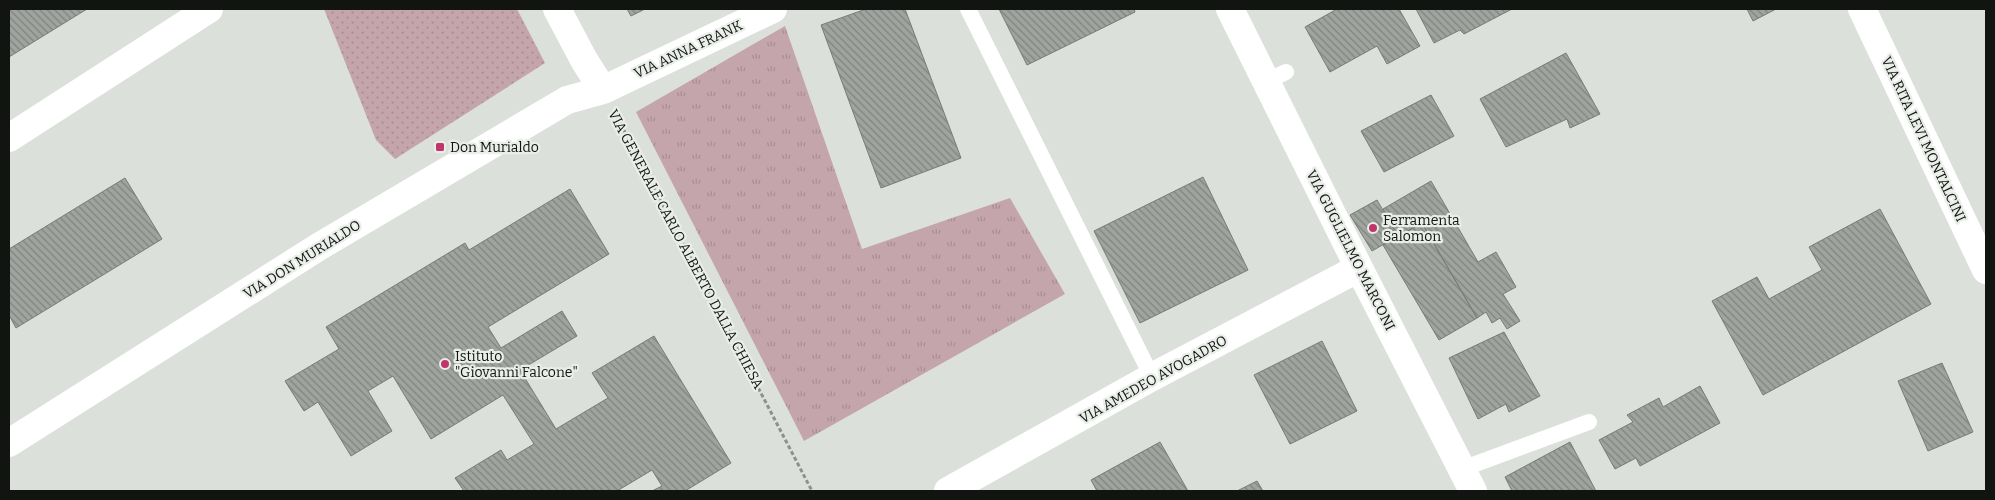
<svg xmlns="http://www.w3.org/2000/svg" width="1995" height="500" font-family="Bitter,serif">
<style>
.grass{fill:url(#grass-dots)}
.park{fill:url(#park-tufts)}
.building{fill:url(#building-back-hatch);stroke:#777c77}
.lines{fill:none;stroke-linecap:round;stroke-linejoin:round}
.path{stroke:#8d918d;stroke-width:3;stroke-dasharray:4 2.5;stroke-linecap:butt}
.lane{stroke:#fff;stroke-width:16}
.street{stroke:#fff;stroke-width:28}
.poi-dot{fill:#c1356a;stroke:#e9eee8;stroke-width:2}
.labels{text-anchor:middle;stroke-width:4.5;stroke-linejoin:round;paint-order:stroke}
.street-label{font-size:14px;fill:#121412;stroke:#e9eee8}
.poi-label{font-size:14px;fill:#121412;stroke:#e9eee8;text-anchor:start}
</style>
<defs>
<pattern id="grass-dots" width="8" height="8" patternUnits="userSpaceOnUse" patternTransform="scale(1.25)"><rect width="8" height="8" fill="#c5a5ac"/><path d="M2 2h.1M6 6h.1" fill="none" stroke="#a88d93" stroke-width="1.8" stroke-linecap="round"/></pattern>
<pattern id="park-tufts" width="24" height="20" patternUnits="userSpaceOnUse" patternTransform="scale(1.25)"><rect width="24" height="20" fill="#c5a5ac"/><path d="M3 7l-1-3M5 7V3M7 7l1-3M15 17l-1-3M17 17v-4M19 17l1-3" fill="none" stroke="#a88d93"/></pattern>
<pattern id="building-back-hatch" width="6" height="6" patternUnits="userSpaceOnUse" patternTransform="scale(1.25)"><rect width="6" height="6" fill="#9fa49f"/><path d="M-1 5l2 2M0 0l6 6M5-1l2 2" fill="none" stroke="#808480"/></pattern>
</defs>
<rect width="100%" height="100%" fill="#dbe0db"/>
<path class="grass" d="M324,9H517L545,63L395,159L376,140Z"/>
<path class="park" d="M785,26L862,249L1010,198L1065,294L804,441L636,112Z"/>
<path class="building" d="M9,9H87L9,57Z
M627,9H645L631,16Z
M866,9H905L961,158L881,188L821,25Z
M999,9H1134L1135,12L1027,65Z
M1337,9H1399L1420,46L1387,64L1377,46L1330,72L1305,27Z
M1416,9H1512L1464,34L1460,30L1434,43Z
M1747,9H1776L1753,21Z
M1566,53L1600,114L1570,128L1567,119L1506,147L1480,99Z
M1431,95L1454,136L1384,172L1361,131Z
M1203,177L1248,270L1140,323L1094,231Z
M125,178L162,239L16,328L9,315V249Z
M1431,181L1478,262L1496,252L1516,287L1503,294L1520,321L1507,329L1500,318L1492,323L1486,312L1477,318L1422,223L1398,236L1383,209Z
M570,189L609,254L488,327L501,348L562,311L577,336L520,370L556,429L608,398L592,373L654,336L731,463L685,491H652L662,486L652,470L617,491H464L455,478L501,450L507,460L534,444L503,395L431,439L393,376L368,391L392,431L351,456L318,402L304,411L285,381L339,349L326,327L465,243L469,250Z
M1377,200L1398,236L1372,251L1350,215Z
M1880,209L1931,304L1763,395L1712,301L1757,277L1769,299L1822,270L1809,247Z
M1422,223L1477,318L1439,340L1383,245Z
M1504,332L1540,396L1509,412L1506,404L1478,419L1449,358Z
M1322,341L1357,411L1290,444L1254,375Z
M1942,363L1973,432L1928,451L1898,381Z
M1700,386L1720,423L1640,466L1636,458L1615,469L1599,440L1633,422L1627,415L1659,398L1663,407Z
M1160,442L1188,491H1097L1091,480Z
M1570,442L1596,491H1512L1505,477Z
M1257,481L1263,491H1237Z"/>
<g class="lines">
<path class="path" d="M617,117L812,491"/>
<path class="lane" d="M968,9L1152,377
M1267,81L1286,72
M1462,469L1589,422"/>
<path class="street" d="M557,9L584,60L603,90
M1230,9L1359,268L1473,491
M1862,9L1986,270
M9,138L209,9
M9,443L320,246L567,100L603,90L773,9
M948,491L1152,377L1359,268"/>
</g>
<g class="poi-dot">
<rect x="435" y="142" width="10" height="10" rx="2.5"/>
<circle cx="1373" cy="228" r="5"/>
<circle cx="445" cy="364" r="5"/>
</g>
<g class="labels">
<g class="street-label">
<text transform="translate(688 49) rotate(-25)" y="5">VIA ANNA FRANK</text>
<text transform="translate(1924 139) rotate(65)" y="5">VIA RITA LEVI MONTALCINI</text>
<text transform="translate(686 249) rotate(62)" y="5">VIA GENERALE CARLO ALBERTO DALLA CHIESA</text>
<text transform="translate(1351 250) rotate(63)" y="5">VIA GUGLIELMO MARCONI</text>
<text transform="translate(302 259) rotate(-32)" y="5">VIA DON MURIALDO</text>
<text transform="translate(1153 379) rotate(-29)" y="5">VIA AMEDEO AVOGADRO</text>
</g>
<g class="poi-label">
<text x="450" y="152">Don Murialdo</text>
<text x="1383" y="225">Ferramenta<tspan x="1383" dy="16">Salomon</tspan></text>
<text x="455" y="361">Istituto<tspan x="455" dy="16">"Giovanni Falcone"</tspan></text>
</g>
</g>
<rect width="1995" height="500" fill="none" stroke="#121412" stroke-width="20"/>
</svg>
